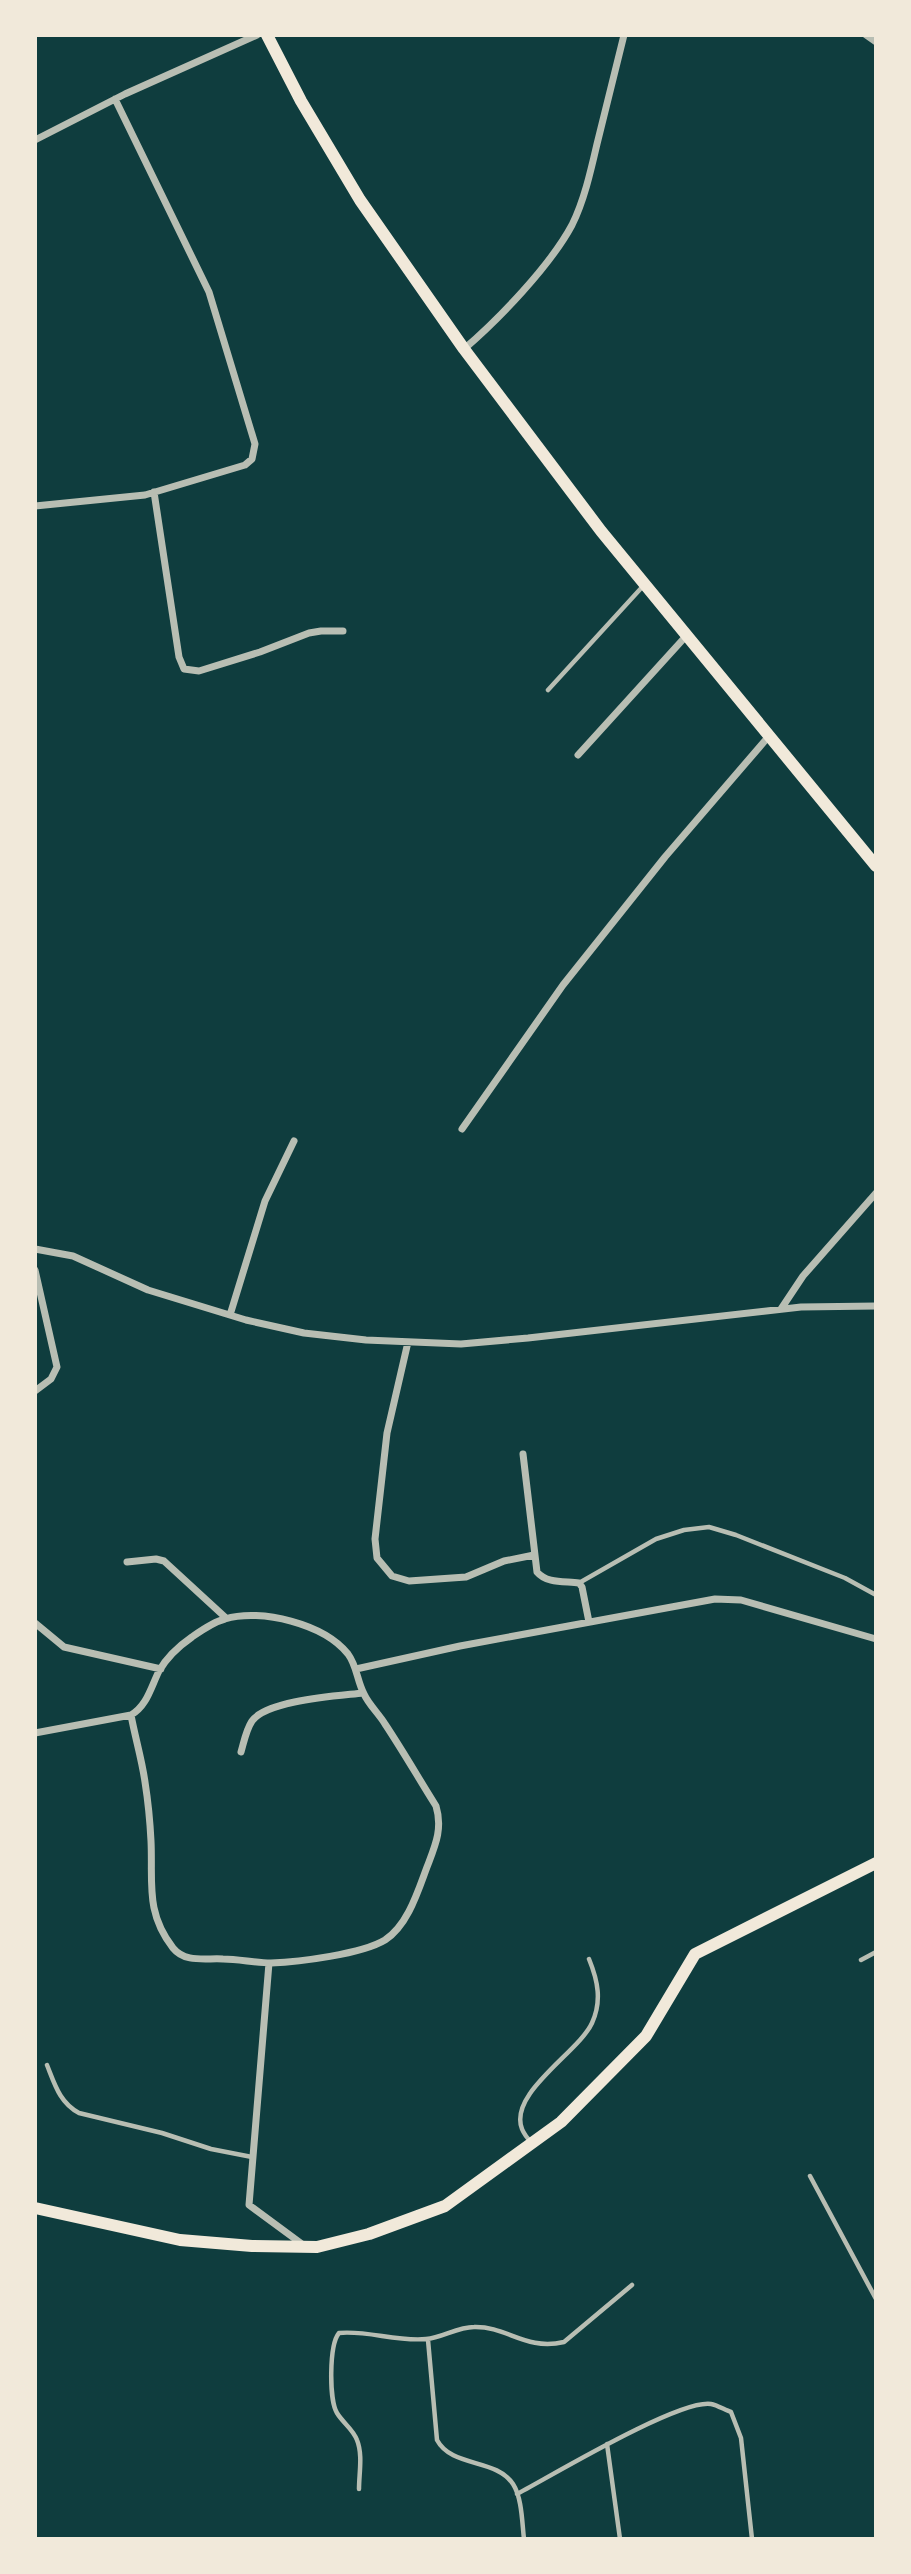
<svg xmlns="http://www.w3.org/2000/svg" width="911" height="2574" font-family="Manrope,sans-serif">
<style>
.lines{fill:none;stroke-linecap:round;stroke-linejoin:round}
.service{stroke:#b8beb3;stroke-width:4.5}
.minor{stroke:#b8beb3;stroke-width:7}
.secondary{stroke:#f1e9da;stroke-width:12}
</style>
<rect width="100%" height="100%" fill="#0f3d3e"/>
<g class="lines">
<path class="service" d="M548,690L644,585
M579,1583L656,1539L684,1530L709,1527L736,1535L845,1578L876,1595
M861,1960L876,1952
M47,2065C55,2085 60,2103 79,2113L162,2133L211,2149L252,2157
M532,2143C528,2139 524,2134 522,2129C508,2093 579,2052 592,2023C602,2001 598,1981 589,1959
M810,2176L876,2299
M428,2340L437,2440C452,2468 496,2458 513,2484C522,2498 522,2522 524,2539
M607,2444L620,2539
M359,2489C359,2473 363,2455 357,2440C353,2429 343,2423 337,2413C329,2400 329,2345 339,2333C367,2330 397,2342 426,2339C442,2338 457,2327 474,2327C507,2326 525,2351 564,2342L632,2285
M517,2494C551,2476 679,2399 711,2404C717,2405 725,2410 731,2412L741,2438L752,2539"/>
<path class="minor" d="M866,35L876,42
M35,140L125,94L257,35
M464,349C499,319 550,266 572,225C584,201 591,170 597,144C606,108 615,71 624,35
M154,492L179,657L184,669L199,671L260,652L309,633L321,631H343
M35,506L145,495L245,465L252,459L255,444L209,292L115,99
M578,755L687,635
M462,1129L563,985L665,857L769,736
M35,1249L73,1256L148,1290L246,1320L304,1333L366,1340L461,1344L528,1338L801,1307L876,1306
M35,1270L57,1367L51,1379L35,1391
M781,1309L803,1276L876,1193
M230,1315L265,1201L294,1141
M408,1342L387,1433L375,1539L377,1558L392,1576L409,1581L466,1577L504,1561L534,1555
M523,1454L537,1572C547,1584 565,1581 579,1583L582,1587L589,1622
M127,1562L156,1559L164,1561L226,1618
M35,1623L64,1647L161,1669
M356,1669L460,1646L715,1599L741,1600L876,1639
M35,1733L131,1715C147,1706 151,1687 159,1671C167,1657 179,1646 192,1637C202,1630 213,1622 225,1619C261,1608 324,1624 348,1654C357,1666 357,1681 364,1694C369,1705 379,1714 385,1724C403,1751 419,1779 436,1806C443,1829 435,1846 427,1867C418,1891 408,1925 385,1940C362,1954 299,1962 271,1963C255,1963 239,1959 223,1959C205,1958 185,1963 173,1948C145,1912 153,1882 151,1841C150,1821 148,1801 145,1782C142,1760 135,1737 131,1715
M241,1752C244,1742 246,1730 252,1721C267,1700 338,1696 363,1693
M269,1963L249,2205L302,2244"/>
<path class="secondary" d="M267,35L301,101L360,200L464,349L601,531L876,866
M35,2208L180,2240L252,2246L317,2247L369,2234L445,2206L561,2122L646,2036L695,1954L876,1863"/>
</g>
<rect width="911" height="2574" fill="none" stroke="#f1e9da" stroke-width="74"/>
</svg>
